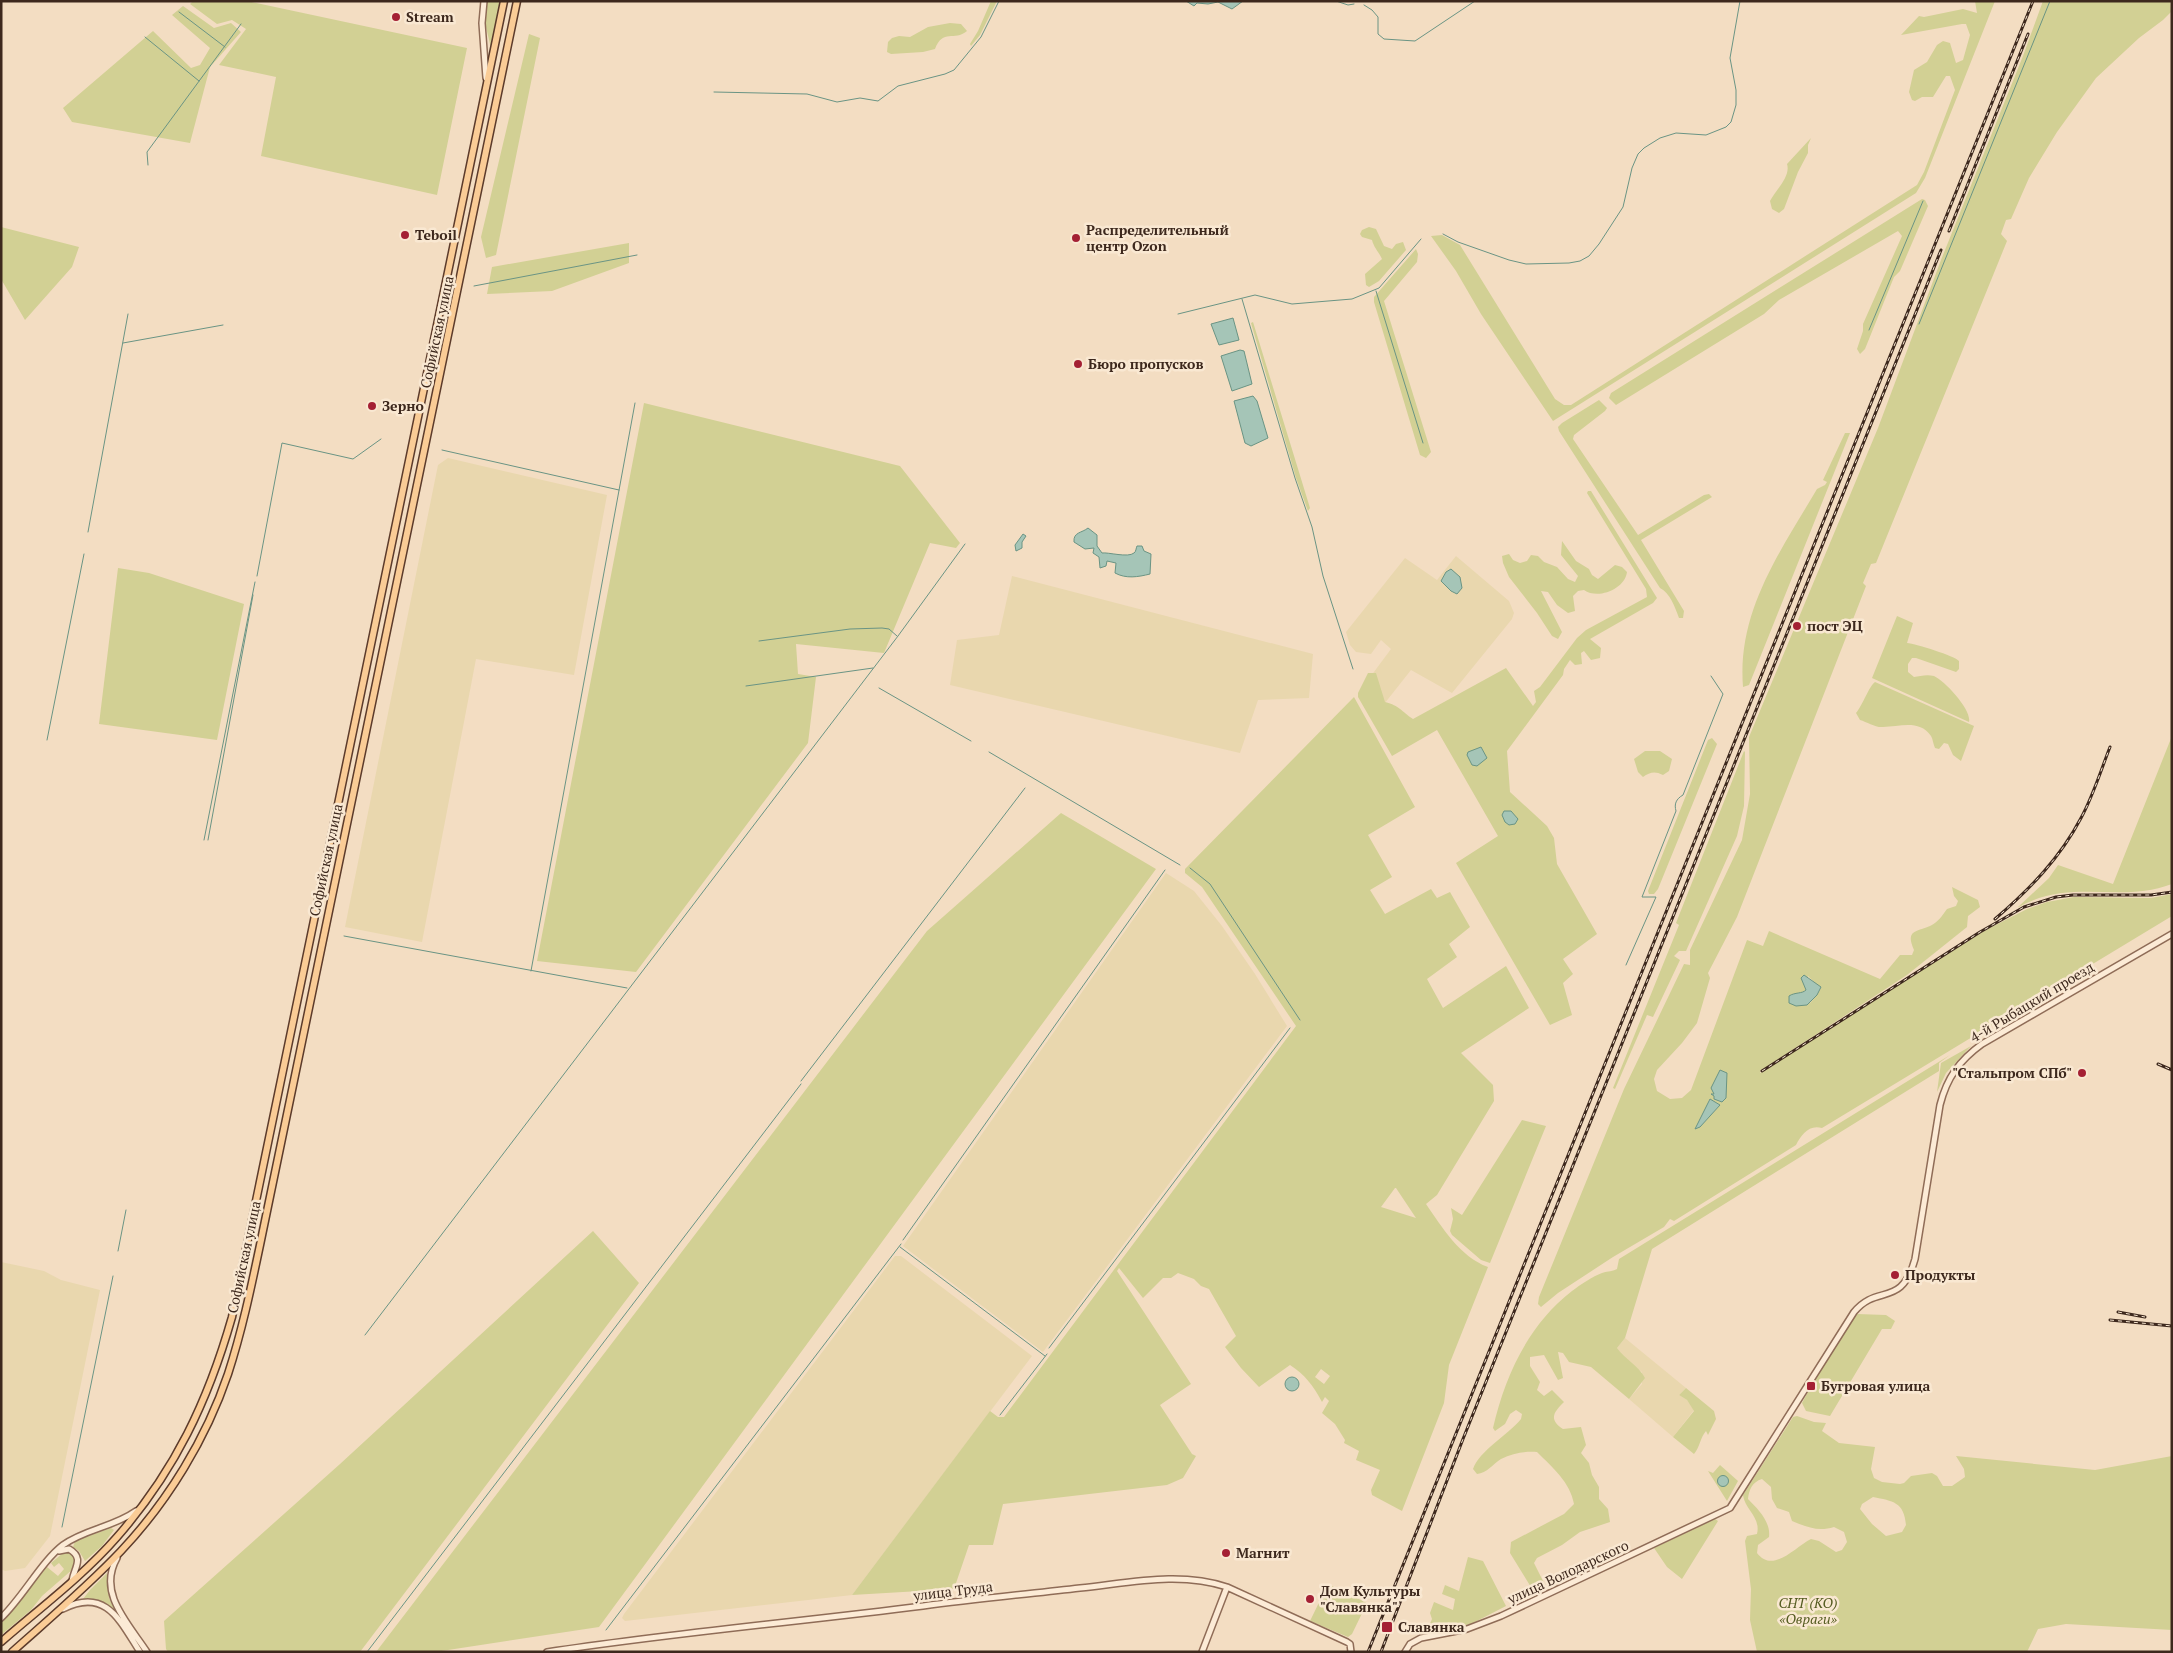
<svg xmlns="http://www.w3.org/2000/svg" width="2173" height="1653" font-family="'PT Serif',serif">
<style>
.farmland{fill:#e9d7ae}
.green{fill:#d2d094;fill-rule:evenodd}
.water{fill:#a5c5b7;stroke:#6a9484}
.lines{fill:none;stroke-linecap:round;stroke-linejoin:round}
.stream{stroke:#6a9484;stroke-width:1}
.minor-casing{stroke:#8f6c57;stroke-width:8}
.major-casing{stroke:#5c3b2b;stroke-width:9}
.minor{stroke:#fcebd6;stroke-width:5}
.major{stroke:#facc96;stroke-width:6}
.rail-casing{stroke:#3d281d;stroke-width:3}
.rail{stroke:#f9e8d2;stroke-width:1;stroke-dasharray:4;stroke-linecap:butt}
.poi-dot{fill:#a42034;stroke:#f9e8d2;stroke-width:2}
.labels{text-anchor:middle;stroke-width:5;stroke-linejoin:round;paint-order:stroke}
.poi-label{font-size:14px;font-weight:bold;fill:#3d281d;stroke:#f9e8d2;text-anchor:start}
.street-label{font-size:14px;fill:#3d281d;stroke:#f9e8d2}
.park-label{font-size:14px;font-style:italic;fill:#555c21;stroke:#f9e8d2}
</style>
<rect width="100%" height="100%" fill="#f3ddc2"/>
<path class="farmland" d="M448,458L607,495L574,675L476,659L422,942L345,927L438,465Z
M1456,556L1509,601L1514,613L1512,619L1452,693L1411,670L1377,713L1362,688L1391,649L1381,640L1371,654L1356,652L1350,645L1346,632L1405,558L1437,580Z
M1012,576L1313,654L1309,698L1258,700L1240,753L950,685L957,640L999,635Z
M1166,873L1194,891L1222,926L1255,974L1287,1026L1043,1352L903,1246Z
M895,1256H901L1032,1356L852,1595L625,1621L622,1618L624,1614Z
M1,1262L44,1271L61,1280L100,1290L50,1536L25,1568L5,1571L1,1569Z
M1625,1338L1686,1388L1679,1395L1687,1400L1694,1410L1673,1437L1629,1399L1642,1384V1372L1625,1359L1617,1348Z"/>
<path class="green" d="M193,1H247L467,48L437,195L261,156L276,77L219,65L246,29L232,20L217,24L190,4Z
M487,1H500L491,48L485,23Z
M991,1H997L980,35L971,46L970,44L978,31Z
M1975,1H1995L1925,178L1916,193L1553,421L1481,314L1456,271L1431,236L1442,235L1460,245L1555,399L1564,405H1571L1917,185L1924,172L1955,90L1950,76H1946L1933,97H1922L1915,101L1912,100L1909,92L1914,70L1927,62L1937,45L1943,41L1950,43L1956,63L1963,60L1970,35L1966,24H1962L1901,35L1919,16L1924,17L1963,9L1977,13Z
M2043,1H2170L2171,12L2163,20L2139,38L2096,78L2057,132L2029,178L2011,219L2006,220L2001,234L2007,241L1876,563L1871,564L1863,583L1866,586L1737,917L1708,973L1710,978L1697,1023L1682,1043L1657,1070L1654,1079L1657,1091L1670,1099L1682,1098L1691,1090L1747,940L1763,946L1769,931L1880,979L1900,955H1912L1914,950C1905,930 1916,932 1930,926C1938,922 1942,916 1947,909L1956,906L1958,901L1954,896L1952,887L1978,900L1980,907L1968,916L1967,927L1907,975L1760,1071V1073L1982,932L2027,909L2047,902L2074,897L2151,898L2172,894V916L1822,1128C1809,1124 1801,1135 1796,1145L1674,1221L1670,1219L1664,1227L1613,1257L1558,1293L1541,1307L1538,1304L1539,1297L1624,1089L1684,964L1690,965V950L1742,840L1750,794L1749,737L1878,428L1941,260L2023,56ZM1808,976L1813,981L1817,995L1810,1003L1804,992L1807,990ZM1709,1100L1720,1105L1700,1127Z
M183,6L214,28L231,23L241,32L210,67L190,143L72,122L63,108L153,31L191,68L200,65L210,48L172,15Z
M950,23L961,24L967,31C954,42 943,28 935,49L923,52L891,54L887,52L888,42L892,38L899,36L910,37L928,27Z
M529,34L540,38L496,255L486,258L481,237Z
M1811,138L1808,145V153L1798,172L1784,209L1779,213L1772,209L1770,201C1776,190 1791,176 1787,164Z
M1922,199L1925,200L1928,206L1900,271L1894,277L1865,349L1860,354L1857,349L1863,331V324L1902,236L1898,231L1779,300L1764,314L1616,405L1609,398L1611,393Z
M1,227L79,247L72,267L25,320L1,279Z
M1369,227L1376,229L1384,246L1392,249L1396,244L1403,242L1406,250L1379,281L1369,287L1366,285L1365,274L1382,259C1379,252 1374,248 1372,240L1362,237L1360,234L1362,230Z
M629,243V263L552,291L487,294L492,267Z
M1416,249L1418,254L1417,262L1384,301L1431,452L1426,458L1420,455L1374,302V297Z
M1253,322L1310,508L1308,511L1296,478L1251,323Z
M1599,400L1607,408L1605,411L1574,435L1573,439L1638,535L1704,495L1709,494L1712,497L1641,540L1684,611L1683,618H1679C1675,607 1670,593 1660,588L1559,431L1558,427L1562,423Z
M644,403L900,466L960,543L956,548L930,543L884,653L796,644L798,674L816,677L808,743L636,972L537,961Z
M1845,433H1850L1749,685L1743,687C1737,611 1780,552 1817,489L1825,485L1827,482L1823,480Z
M1588,491H1591L1657,598L1653,603L1590,639L1601,648L1600,658L1591,660L1584,651L1581,653L1582,664L1575,665L1570,660L1564,669L1563,675L1507,751L1510,792L1547,826L1554,838L1557,864L1597,934L1563,959L1573,974L1563,983L1572,1015L1550,1025L1456,863L1498,836L1437,730L1392,756L1358,697V693L1368,673H1376L1385,702C1400,706 1401,711 1413,719L1506,668L1533,706L1536,702L1534,691L1540,687L1577,638L1586,630L1647,597L1646,589L1587,493Z
M1562,541L1576,561L1589,569L1592,575L1598,579L1615,565L1622,567L1627,572C1625,589 1598,600 1584,590L1578,591L1573,596L1575,611L1568,613L1557,605L1548,592L1541,591L1562,632L1558,639L1552,636L1537,613L1509,577L1503,563L1502,556L1509,554L1513,560L1520,563L1527,561L1531,555L1538,556L1544,562L1557,567L1568,579L1575,582L1578,576L1561,555Z
M118,568L149,573L244,604L217,740L99,724Z
M1897,616L1913,623L1907,643C1916,644 1955,656 1959,661V669L1956,672L1916,658H1912L1908,664V672L1914,677C1920,676 1927,674 1934,676C1945,681 1972,710 1969,722L1872,678Z
M1875,682L1974,726L1961,761L1953,755L1948,744L1944,743L1939,749L1935,748C1933,744 1933,739 1931,736C1919,719 1900,727 1883,727C1876,728 1867,722 1860,720L1856,713C1863,705 1869,686 1875,682Z
M1354,697L1415,807L1368,835L1392,877L1370,890L1385,914L1431,889L1437,898L1450,892L1470,927L1449,944L1457,957L1427,979L1443,1008L1506,966L1529,1008L1461,1053L1493,1085L1494,1101L1437,1195L1426,1204C1442,1227 1460,1257 1488,1267L1449,1365L1444,1403L1402,1511L1372,1495L1371,1490L1380,1470L1356,1460L1359,1451L1344,1443L1345,1440L1335,1424L1322,1413L1329,1401L1325,1397L1322,1402C1313,1385 1305,1375 1290,1365L1259,1387L1241,1368L1225,1347L1236,1336L1209,1289L1201,1286L1194,1279L1178,1273L1171,1278H1163L1143,1298L1119,1268L1117,1271L1191,1384L1160,1405L1192,1454L1196,1456L1183,1478L1167,1485L1003,1504L993,1545H969L954,1589L852,1595L990,1411L998,1417H1004L1296,1026L1202,887L1185,873V869ZM1395,1188H1396L1416,1218L1381,1207ZM1321,1369L1330,1376L1324,1384L1315,1377Z
M2172,736V884C2119,904 2071,877 2017,908L2049,878L2058,865L2113,884Z
M1712,738L1717,744L1658,889L1654,894H1649L1648,891L1708,740Z
M1660,751L1672,759L1669,771L1663,775C1655,771 1650,772 1643,777L1638,772L1634,759L1645,751Z
M1744,751L1745,752L1744,806L1737,836L1686,951H1679L1674,956L1680,960L1653,1017L1647,1015L1615,1089L1613,1088L1679,925L1676,923Z
M1061,813L1156,869L599,1627L435,1652H376L927,931Z
M1971,1046L1946,1073L1937,1092L1941,1063Z
M1950,1055L1939,1063V1071L1652,1249L1625,1338L1617,1348C1625,1359 1639,1366 1645,1378L1629,1399L1591,1367L1569,1362L1563,1353L1558,1352L1563,1378L1558,1380L1544,1355L1530,1357V1366L1540,1382L1537,1390L1544,1396L1552,1390L1564,1402C1554,1412 1548,1419 1563,1429L1581,1427L1586,1445L1581,1453L1589,1463L1592,1475L1599,1487V1499L1608,1509L1610,1522L1580,1532L1562,1545L1537,1558L1534,1563L1545,1585L1534,1592L1510,1553L1511,1542L1564,1514L1574,1504C1570,1482 1553,1468 1537,1452C1525,1451 1513,1453 1501,1459C1493,1464 1487,1473 1477,1474L1473,1469C1480,1450 1507,1436 1521,1419L1522,1414L1516,1410L1510,1414L1505,1424L1495,1431L1493,1428C1505,1376 1528,1325 1572,1291C1580,1285 1593,1276 1602,1273C1607,1271 1612,1272 1617,1269L1619,1259Z
M1522,1120L1546,1126L1490,1263L1481,1260L1452,1235L1450,1231L1453,1219L1451,1208L1462,1215Z
M593,1231L639,1283L360,1652H168L166,1649L164,1621L340,1464Z
M1857,1314L1886,1315L1895,1321L1891,1329H1882L1830,1416L1806,1411L1802,1403L1816,1377Z
M1686,1388L1714,1411L1716,1419L1708,1435L1706,1431C1700,1438 1700,1447 1694,1454L1673,1437L1694,1411L1687,1400L1679,1395Z
M1797,1416L1814,1422L1826,1423L1822,1431L1839,1443L1875,1447L1871,1469L1874,1478L1882,1482L1900,1484L1904,1483L1911,1476L1932,1473L1937,1476L1943,1486H1952L1965,1477L1964,1469L1956,1456L2095,1470L2172,1456V1630L2066,1624L2038,1629L2027,1652H1757L1750,1620L1751,1589L1745,1541L1747,1536L1757,1534C1761,1517 1745,1510 1743,1495L1793,1417ZM1762,1479L1771,1487L1772,1499L1777,1508L1789,1512L1792,1521C1807,1527 1818,1532 1834,1527L1844,1532L1847,1542L1842,1550L1836,1552L1819,1541L1811,1539C1795,1547 1773,1574 1757,1553L1758,1545L1769,1537C1771,1522 1758,1509 1748,1499C1749,1490 1752,1482 1762,1479ZM1873,1497C1893,1501 1904,1502 1906,1525L1902,1532L1886,1536L1872,1524L1860,1509L1862,1504Z
M1720,1465L1738,1481L1727,1501L1708,1471L1713,1473Z
M1715,1519L1718,1521L1682,1579L1667,1567L1654,1548Z
M111,1528L114,1530L102,1546L85,1561L79,1551L73,1547L75,1541Z
M67,1552L74,1557L75,1564L73,1569L42,1596L31,1610L1,1635V1623L47,1567L58,1576L64,1569L59,1563L54,1567L51,1563L63,1553Z
M1468,1557L1483,1561L1506,1606L1471,1624L1426,1633L1432,1619L1430,1613L1434,1602L1453,1610L1455,1599L1442,1594L1445,1585L1459,1591Z
M107,1573L109,1598L116,1612L100,1602L83,1599L90,1590Z
M1328,1584L1367,1603L1352,1634L1348,1637L1310,1621Z"/>
<path class="water" d="M1186,1H1243L1232,9L1218,2L1208,4L1197,3L1194,6Z
M1233,318L1239,340L1219,345L1211,324Z
M1240,350L1244,351L1252,384L1232,391L1221,356Z
M1253,396L1257,401L1268,438L1251,446L1245,443L1234,401Z
M1088,528L1097,535V546L1102,553C1108,552 1128,558 1134,553C1136,552 1136,548 1137,546H1142L1144,551L1151,554L1150,574C1138,577 1126,579 1115,573L1116,563L1107,561L1106,566L1100,568L1099,557L1093,553L1094,548L1085,549L1074,542C1073,532 1082,533 1088,528Z
M1023,534L1026,536L1022,542V548L1016,551L1015,545Z
M1451,569L1460,577L1462,588L1457,594L1451,591L1441,581L1446,572Z
M1481,747L1487,758L1477,766L1472,765L1467,755L1468,752Z
M1504,811H1511L1518,819L1515,824L1509,825L1505,822L1502,815Z
M1804,975L1821,987L1817,995L1807,1005L1796,1006L1789,1003V996C1795,992 1802,994 1806,990L1801,978Z
M1720,1070L1727,1073L1726,1098L1722,1102L1714,1099V1096L1711,1094H1714L1711,1088Z
M1710,1099L1720,1105L1700,1127L1695,1129Z
M1285 1384a7 7 0 1 1 14 0a7 7 0 1 1-14 0Z
M1717.5 1481a5.5 5.5 0 1 1 11 0a5.5 5.5 0 1 1-11 0Z"/>
<g class="lines">
<path class="stream" d="M1336,1L1348,5L1354,4
M1364,5L1372,10L1378,17V34L1384,39L1415,41L1475,1
M179,12L225,47
M145,37L199,81
M714,92L807,94L837,102L860,98L878,101L898,86L945,74L954,70L981,37L999,1
M148,165L147,152L241,24
M1443,234L1458,242L1509,260L1526,264L1569,263L1580,261L1589,256L1599,244L1623,207L1632,168L1638,154L1644,148L1660,138L1676,133L1706,135L1726,127L1731,122L1736,105V90L1730,58L1740,1
M474,286L637,255
M1376,291L1423,443
M1242,299L1295,478L1312,527L1323,576L1353,669
M1178,314L1255,295L1292,304L1352,299L1379,288L1421,239
M1919,324L2050,1
M1869,330L1923,201
M123,343L223,325
M442,450L619,490
M88,532L128,314
M257,576L282,443L353,459L381,439
M759,641L850,629L882,628L889,629L897,636
M746,686L873,668
M879,688L971,741
M47,740L84,554
M989,752L1180,865
M204,840L255,582
M208,840L253,595
M1190,868L1210,884L1300,1020
M344,936L627,988
M1626,965L1656,897H1642L1676,811C1674,804 1676,799 1683,795L1723,694L1711,676
M531,971L635,403
M801,1081L1025,788
M903,1240L1165,870
M900,1247L1045,1356
M118,1251L126,1210
M365,1335L898,636L965,544
M1049,1348L1290,1028
M1000,1415L1047,1354
M62,1527L113,1276
M606,1630L901,1244
M367,1652L801,1084"/>
<g class="minor-casing">
<path id="minor" d="M484,1L482,23L486,78
M59,1551L69,1549C85,1558 74,1568 72,1581
M117,1558C97,1593 128,1623 147,1652
M63,1609C106,1587 120,1621 140,1652
M1,1618C23,1597 41,1562 63,1545C85,1529 114,1527 136,1511
M547,1652C672,1633 797,1622 923,1606C975,1599 1028,1594 1080,1588C1129,1583 1179,1571 1227,1587L1347,1642L1350,1644L1351,1652
M1202,1652L1227,1587
M1405,1652L1410,1644L1421,1638L1467,1629L1501,1616L1730,1508L1854,1312C1878,1283 1901,1309 1915,1259L1940,1105C1947,1077 1960,1060 1982,1044L2172,934"/>
</g>
<g class="major-casing">
<path id="major" d="M1,1642C40,1608 83,1576 117,1537C175,1471 208,1401 232,1317L504,1
M12,1652C49,1619 87,1587 121,1551C168,1501 206,1439 228,1374C242,1331 251,1288 260,1245L517,1"/>
</g>
<use href="#minor" class="minor"/>
<use href="#major" class="major"/>
<g class="rail-casing">
<path id="rail" d="M1949,231L2028,34
M1995,919C2030,889 2060,858 2081,818C2093,796 2101,770 2110,747
M2158,1064L2172,1070
M1762,1071L1980,932L2024,907L2056,897L2073,895H2151L2172,892
M2118,1312L2145,1317
M2110,1320L2172,1326
M1368,1652L2033,1
M1381,1652L1463,1439L1941,250"/>
</g>
<use href="#rail" class="rail"/>
</g>
<g class="poi-dot">
<circle cx="396" cy="17" r="5"/>
<circle cx="405" cy="235" r="5"/>
<circle cx="1076" cy="238" r="5"/>
<circle cx="1078" cy="364" r="5"/>
<circle cx="372" cy="406" r="5"/>
<circle cx="1797" cy="626" r="5"/>
<circle cx="2082" cy="1073" r="5"/>
<circle cx="1895" cy="1275" r="5"/>
<rect x="1806" y="1381" width="10" height="10" rx="2.5"/>
<circle cx="1226" cy="1553" r="5"/>
<circle cx="1310" cy="1599" r="5"/>
<rect x="1381" y="1621" width="12" height="12" rx="2.5"/>
</g>
<g class="labels">
<g class="poi-label">
<text x="406" y="22">Stream</text>
<text x="1086" y="235">Распределительный<tspan x="1086" dy="16">центр Ozon</tspan></text>
<text x="415" y="240">Teboil</text>
<text x="1088" y="369">Бюро пропусков</text>
<text x="382" y="411">Зерно</text>
<text x="1807" y="631">пост ЭЦ</text>
<text x="2072" y="1078" text-anchor="end">"Стальпром СПб"</text>
<text x="1905" y="1280">Продукты</text>
<text x="1821" y="1391">Бугровая улица</text>
<text x="1236" y="1558">Магнит</text>
<text x="1320" y="1596">Дом Культуры<tspan x="1320" dy="16">"Славянка"</tspan></text>
<text x="1398" y="1632">Славянка</text>
</g>
<g class="street-label">
<text transform="translate(437 332) rotate(-78)" y="5">Софийская улица</text>
<text transform="translate(326 860) rotate(-78)" y="5">Софийская улица</text>
<text transform="translate(2032 1002) rotate(-31)" y="5">4-й Рыбацкий проезд</text>
<text transform="translate(244 1257) rotate(-78)" y="5">Софийская улица</text>
<text transform="translate(1568 1572) rotate(-25)" y="5">улица Володарского</text>
<text transform="translate(953 1591) rotate(-7)" y="5">улица Труда</text>
</g>
<g class="park-label">
<text x="1808" y="1608">СНТ (КО)<tspan x="1808" dy="16">«Овраги»</tspan></text>
</g>
</g>
<rect width="2173" height="1653" fill="none" stroke="#3d281d" stroke-width="5"/>
</svg>
